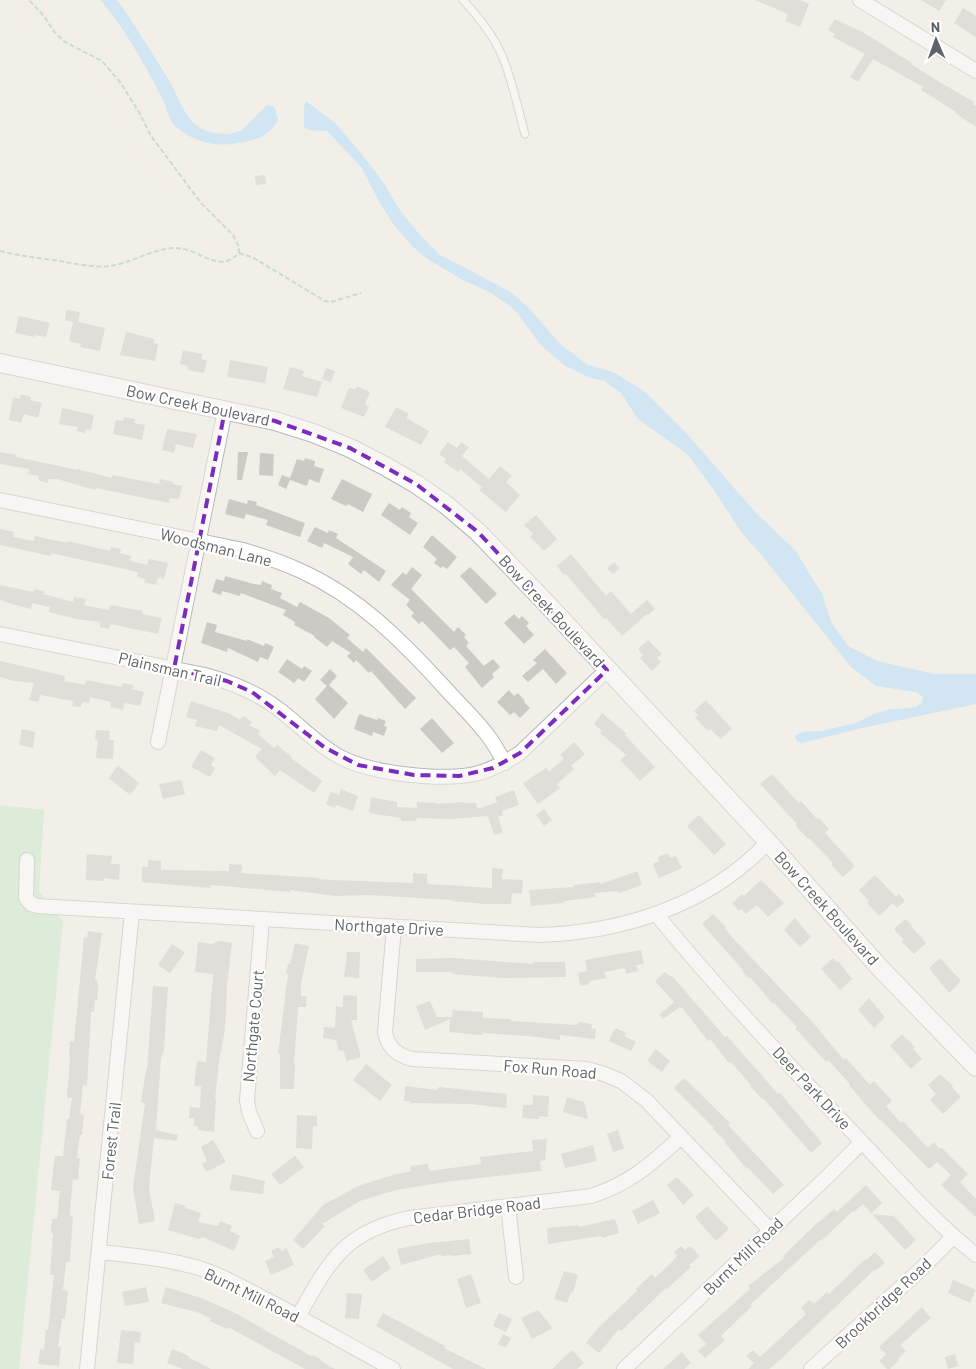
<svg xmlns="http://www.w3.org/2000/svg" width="976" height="1369" font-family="Barlow,sans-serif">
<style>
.green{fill:#c5e8c5}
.water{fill:#aadaff}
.building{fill:#cccac5}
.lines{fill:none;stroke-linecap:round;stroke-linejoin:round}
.service-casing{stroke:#b5b8bc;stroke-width:9}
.minor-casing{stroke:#b5b8bc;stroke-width:16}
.tertiary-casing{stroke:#b5b8bc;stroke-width:20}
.path{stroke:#9cc7a9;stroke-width:2;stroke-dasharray:5 2.5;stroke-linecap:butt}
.service{stroke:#fff;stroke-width:7}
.minor{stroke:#fff;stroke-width:14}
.tertiary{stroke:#fff;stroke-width:18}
.marked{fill:none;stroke:#7b2cbf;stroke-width:4;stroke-dasharray:10 6;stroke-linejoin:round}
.labels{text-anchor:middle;stroke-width:4.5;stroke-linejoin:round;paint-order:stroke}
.street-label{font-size:16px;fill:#5f6368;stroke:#fff}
</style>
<rect width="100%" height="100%" fill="#f1efe8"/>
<path class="green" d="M0,805L44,810L39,891L63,922L19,1369H0Z"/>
<path class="water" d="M100,0H117C136,26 152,53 169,80C178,96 184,117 200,128C210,134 229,136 240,131C249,126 258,111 268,105L275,108L278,120C267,138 257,140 237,143C218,147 199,143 183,132C180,130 176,127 174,125C169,118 167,108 163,100C147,69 124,26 100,0Z
M306,101L336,124L360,152L383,182L401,212L420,235L440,255L509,291L529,308L561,345L588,365L613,372L644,391L687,434L757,514L795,550L822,594L831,622L848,646L877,661L934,674H976V704L862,728L802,743L797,741L795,736L802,732L822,731L856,723L874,714L887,710L916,707L922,703L923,697L916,692L876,686L851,667L759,552L741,532L714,490L687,454L638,419L621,393L604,381L588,377L564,365L541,345L514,309L491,293L461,279L426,258L412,246L394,225L381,205L361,167L327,131L309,130L304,127V105Z"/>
<path class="building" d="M755,0H800L809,4L800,27L785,21L788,14Z
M921,0H946L939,11Z
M963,8L976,16V37L954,23Z
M835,19L864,33L912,63L911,64L931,77L974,102L973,104L976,106V127L955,113L956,112L921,90L923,87L873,59L858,82L850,77L865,54L833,37L835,34L828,30Z
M265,175L266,184L256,185L255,176Z
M66,310L80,312L78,322L105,328L100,351L80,347L81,344L69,341L73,322L65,320Z
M19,316L50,323L46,337L35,335L34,337L15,333Z
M126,332L154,339V343L158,344L155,361L120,355Z
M183,350L202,354L201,359L207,361L204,373L187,370L188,366L180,364Z
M230,360L268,367L265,383L227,377Z
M290,367L304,371L302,376L322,382L317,397L283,389Z
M326,368L335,371L331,382L322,379Z
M357,386L370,392L365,404L369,406L364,417L341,408L348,390L350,388L356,389Z
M21,394L31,397L30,400L42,403L38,418L24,414L21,423L9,420L13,397L20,399Z
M396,407L409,414L406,418L429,431L421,445L385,427Z
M62,408L94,415L91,430L86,429L85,433L77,431L78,427L59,424Z
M124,417L135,419L134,423L145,425L142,440L113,434L116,420L123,421Z
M167,429L197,434L193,448L176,444L174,453L162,450Z
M448,442L457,448L461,442L469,447L462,456L489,479L500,466L512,476L506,482L520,495L506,512L479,490L482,487L460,469L458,472L444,462L446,459L439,454Z
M0,452L16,455V457L78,470V469L112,478V475L159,484L160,479L173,482V484L182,486L179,499L170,498L169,503L96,488L95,490L57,479H49L48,483L38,480L39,476L28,474L29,469L0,464Z
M238,452H248L242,480H237Z
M260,453L274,454L273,476L259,475Z
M305,458L315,461L314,466L324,469L319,483L309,479L307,486L290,480L286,489L278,485L282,475L290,478L297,459L304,461Z
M342,479L372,494L363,512L348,504L346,506L331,499Z
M229,499L247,504L248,500L257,502L256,505L305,523L300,537L266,525L268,520L246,514L244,519L225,514Z
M389,503L400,510L402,507L411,513L409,517L418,523L410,535L381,515Z
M536,515L557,539L544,551L530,537L533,534L524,525Z
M315,527L328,533L329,530L338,534L336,538L386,571L379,582L364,570L361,574L348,564L353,557L324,543L322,548L307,541Z
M0,529L14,532L13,537L34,541L35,536L67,543L68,541L110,551L111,547L121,549L120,553L131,556L130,561L147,565L149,559L168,563L164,579L158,578L156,585L144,582L145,579L137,577L138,572L51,553V556L0,545Z
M432,535L457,557L447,569L443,566L441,568L434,563L437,559L423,547Z
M571,554L606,596L611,591L631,614L647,600L655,609L648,615L647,614L622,636L606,618L604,619L566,574L564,575L557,566Z
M614,562L620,568L613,574L607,568Z
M412,567L422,575L411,589L454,632L458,627L466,635L464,637L469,643L466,646L484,666L493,659L500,667L492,674L494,677L482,688L465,667L469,663L454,647L450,650L422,621L419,624L411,616L414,613L406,605L410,600L391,585L403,572L406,575Z
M470,567L497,594L486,604L460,576Z
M225,576L254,584L261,585L262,581L272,585L271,589L282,593L280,598L297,607L300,602L329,618L350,635L347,638L363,652L366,648L416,698L405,709L371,671L369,673L356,660L354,663L347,656L351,653L332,641L327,647L314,637L315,636L294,625L295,622L283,615L286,610L241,593L240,596L222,591L221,595L212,592L216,579L224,581Z
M0,585L34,592V589L44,591L43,594L73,602L74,597L86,599L84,605L109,610L110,605L143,611L142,614L162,618L158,634L110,624L109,629L100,627V622L76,619L49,612L50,607L32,603L31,609L12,604L0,600Z
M514,614L519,619L522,616L529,623L526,626L534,635L524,644L504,623Z
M207,622L217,625L215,632L247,641V639L264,646L265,643L274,647L268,660L260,657L258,662L228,648L227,652L201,643Z
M648,640L662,654L657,658L661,662L652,671L640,658L643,655L638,649Z
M545,649L567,673L556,684L543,669L528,682L522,676L537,663L533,660Z
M287,659L302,669L304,666L312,671L304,682L298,678L294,683L278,672Z
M0,661L65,676L64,681L85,685L86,680L122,687L123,683L133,685L132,689L144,692L140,706L124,703L123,710L110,707L111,702L90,697L89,703L82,702L81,707L72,706L73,701L40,695L38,702L29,700L34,683L14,681L0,677Z
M330,669L337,676L329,685L348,703L334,719L315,699L327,686L320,680Z
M509,690L514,696L518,693L525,701L524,702L530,708L520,718L514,712L510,715L497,702Z
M706,700L732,729L721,739L710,729L708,731L695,718L698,715L694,711Z
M191,701L228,713L240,720L243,716L252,722L249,725L260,731L258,734L274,748L277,745L292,757L291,758L322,781L314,793L280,770L275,776L255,757L262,749L219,725L217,731L195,726L197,720L186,717Z
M602,713L627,734L625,735L655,767L640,781L620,760L626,755L600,733L602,731L594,724Z
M359,714L377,720L378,718L386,721L384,726L387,727L384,736L373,732L372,736L354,729Z
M432,718L454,743L442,753L420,729Z
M22,729L35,732L33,748L19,745Z
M96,730L110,731L109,740H114L113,759L96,758L98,740L95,739Z
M574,742L585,754L571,766L574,769L557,784L560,788L538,804L523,783L546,768L549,772L564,759L560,755Z
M201,750L215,758L211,765L215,768L210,777L191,767Z
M118,765L139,783L130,795L109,778Z
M772,774L799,803L801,801L817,819L819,818L829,829L825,833L855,866L843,877L831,865L833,863L809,838L808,839L796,826L797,824L760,784Z
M181,780L185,794L163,799L159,784Z
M341,789L358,796L353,811L336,805L335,808L326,804L331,792L339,795Z
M514,790L519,805L502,811L503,815L498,817L503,833L494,835L488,816L451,819L417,818L416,821H401V818L369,813L371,797L397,802V807L417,808V802L436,803V804L465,802V803H476L477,809L497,802L495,797Z
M544,809L552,820L544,826L536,815Z
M699,815L726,844L714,855L687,826Z
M668,853L670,858L676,856L682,868L659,878L653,864L659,861L658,857Z
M87,854L112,856L111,864H120L119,880L104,878V881L86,880Z
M148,860L161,861V870L229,871V864L242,865L241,873L319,878V879L331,880L413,883V873L427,874V884L492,888V868L503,869L502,879L523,880L522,894L512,893L511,904H485L452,901V900L368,895L335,896L290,890V892L211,885V888L142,882V867H148Z
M635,872H638L642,885L619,893L618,891L595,893L596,897L564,901V903L531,906L529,890L574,887V885L600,882V884Z
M875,875L896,897L899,894L905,901L897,908L893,903L879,916L867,903L869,901L859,890Z
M761,880L784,903L768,917L757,905L746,914L741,909L739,911L732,903L742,894L744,896Z
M713,914L726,927L725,928L732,937L815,1025L844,1060L846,1058L870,1085L874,1081L892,1101L886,1106L901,1123L903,1121L928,1148L934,1142L940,1149L941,1147L968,1174L960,1182L976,1199V1217L941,1185L951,1175L937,1162L929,1169L881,1120L880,1121L849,1085L850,1084L828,1060L826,1062L795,1028L797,1027L774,1003L773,1004L751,978H748L742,971L743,970L702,924Z
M795,918L811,937L800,947L784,930Z
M905,919L912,925L911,926L926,943L914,954L902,942L904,940L894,929Z
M88,931L102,933L95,980H97L98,986L97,1001L95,1000L94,1012H91L87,1086L83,1085L80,1114L84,1115L82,1135H80L77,1158H80L78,1180L73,1179L71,1200L70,1216H73L71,1245L70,1262H66L63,1290L68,1291L65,1319H62L58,1347H61L59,1366L38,1364L40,1349L44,1350L46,1329L48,1330L54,1275H50L53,1233H51L52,1219H57L60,1191L51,1190L53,1170L55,1156H63L67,1119H69L72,1098H67L70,1055H69L70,1041L74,1042L84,937L87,938Z
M220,941L232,943L227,985L225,1029L221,1053H220L215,1099H216L214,1132L198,1130V1126H194V1118H189L190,1107L200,1108L201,1086H194L197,1061L206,1062L213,974L195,972L198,942L212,944Z
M295,943L309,946L300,988H301V996H307L306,1007H298L294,1064H295V1069L294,1089H280V1054H278L288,974H286L288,964H290Z
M172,944L185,953L170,973L158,965Z
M641,950L644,964L636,965L638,971L626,974L625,968L604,972L606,978L589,981V984L580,986L578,973L587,971L585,960Z
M347,952H360L359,978L344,977Z
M454,958L533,964V962H565L566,977L502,978L452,974V972H416V959Z
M833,958L837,962H839L852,979L840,990L821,969Z
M940,958L961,981L949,993L929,968Z
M665,972L670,976H672L725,1037L727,1036L778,1094L780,1093L822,1143L811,1153L763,1098L762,1099L750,1086L751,1085L731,1062L729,1063L710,1039L708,1041L683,1009L680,1007L663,1019L659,1015L674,1002L655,981Z
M153,986L168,987L165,1033L164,1051L161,1058L156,1130L178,1135L177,1141L154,1138L149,1188L155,1221L139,1224L133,1187L145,1103L141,1102L146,1070H147Z
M343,995L357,996V1020H351L361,1057L347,1061L343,1050L339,1051L336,1040L323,1038L324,1027L335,1028L336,1006L343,1007Z
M869,998L885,1017L874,1028L858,1010Z
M430,1001L437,1017H452L453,1010L483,1012V1018L511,1019V1021L577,1025L578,1022L592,1024L591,1028L596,1029L595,1039L560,1035V1040L528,1036L482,1033V1035L449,1032L450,1019L425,1030L416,1006Z
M615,1028L626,1033L624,1036L636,1042L631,1051L609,1041Z
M902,1034L915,1047L913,1049L922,1059L911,1069L890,1046Z
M656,1049L670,1061L662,1072L647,1061Z
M366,1064L392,1085L380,1101L353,1080Z
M940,1074L953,1086L952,1087L961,1097L943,1114L930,1100L936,1094L928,1085Z
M684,1078L730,1123L728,1125L776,1176L784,1185L773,1194L748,1168L747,1169L725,1143L726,1142L713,1129L714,1128L674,1088Z
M405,1086L437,1090L439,1087L507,1094L506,1108L470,1104L410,1103V1101H404Z
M533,1095L549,1096L548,1117L539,1116V1119L522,1118L523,1105H532Z
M567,1097L584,1102L588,1119L563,1112Z
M297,1115L317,1116V1126H313L312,1149L296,1148Z
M618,1130L624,1149L613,1152L607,1134Z
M547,1139L545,1160L540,1161L541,1171L445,1182L396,1190L360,1201L322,1224L325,1226L303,1249L293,1240L323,1205L358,1186L393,1175L411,1171L410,1166L428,1164L429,1171L481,1164L480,1157L533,1151L532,1140Z
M213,1140L226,1162L206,1172L202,1164L207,1161L201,1147Z
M593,1145L597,1161L565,1168L561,1154Z
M295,1156L304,1167L280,1185L271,1174Z
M232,1174L265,1181L263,1194L230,1190Z
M677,1177L694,1195L683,1205L667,1185Z
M866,1185L882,1203L871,1214L894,1216L916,1240L905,1250L863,1204L854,1212L853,1211L821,1241L820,1240L751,1304L752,1306L721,1336L725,1340L705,1358L698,1351L706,1344L698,1335L750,1289L748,1286L784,1258L783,1256L818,1222H819L834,1209L837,1212Z
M653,1200L660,1213L638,1224L632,1211Z
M175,1203L186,1206L185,1208L201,1213L198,1222L218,1226L220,1221L232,1226L230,1231L240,1236L234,1251L203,1237L199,1239L168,1230Z
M706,1207H708L729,1229L716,1241L695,1217Z
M615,1219L619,1233L602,1238L601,1236L548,1244L547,1228L579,1225V1227Z
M469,1239L471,1254L452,1256V1255L441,1256V1254L401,1265L397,1249L429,1243Z
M681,1246L685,1250L690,1246L700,1256L689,1265L691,1267L667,1289L666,1288L621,1331L619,1329L599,1353L586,1343L600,1326L637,1291L636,1289L652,1274L655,1278L672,1262L677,1256L674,1252Z
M279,1247L282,1252L286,1247L294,1265L271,1275L265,1261L274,1257L271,1251Z
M875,1252L885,1263L875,1271L874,1270L780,1360L769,1369H748L754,1363L746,1356L753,1350L760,1357L806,1314L801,1308L809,1300L814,1304L827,1292L829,1294L865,1259L866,1260Z
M383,1256L391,1268L372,1282L363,1270Z
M564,1271L578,1275L573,1293L571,1292L567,1303L554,1299Z
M471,1274L481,1303L466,1308L457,1279Z
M953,1280L976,1290L970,1303L948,1293Z
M146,1287L149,1302L125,1306L122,1292Z
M166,1287L204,1299L237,1314L311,1356L313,1355L322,1360L321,1361L335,1369H305L228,1327L227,1329L210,1321L211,1319L200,1313L161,1303Z
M347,1293L362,1294L359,1319L345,1318Z
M922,1307L931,1318L900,1345L906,1351L898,1359L899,1360L890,1369H887L879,1361L886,1354L879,1347Z
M538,1310L553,1328L532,1339L521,1318Z
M383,1313L445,1346L444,1348L486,1369H453L440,1362L376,1326Z
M499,1313L512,1319L506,1332L493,1326Z
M121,1330L141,1332L140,1343L135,1342L133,1364L117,1363Z
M503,1334L511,1338L506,1348L498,1344Z
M172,1349L189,1356L188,1357L211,1369H183L167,1363Z
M572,1350L584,1363L577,1369H552Z
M682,1352L691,1363L684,1369H663Z
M955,1354L958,1366L948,1369L945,1357Z"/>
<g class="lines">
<g class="service-casing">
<path id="service" d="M463,0C479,17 494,36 503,58C513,83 518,109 525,134"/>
</g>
<g class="minor-casing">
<path id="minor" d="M860,0L976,71
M0,500L243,550C263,556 282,562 301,571C359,597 403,642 445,688C460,705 478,721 491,740C496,747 500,755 505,763
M0,634L205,675C230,682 256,692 277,708C299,724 317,745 340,757C372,774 441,781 475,774C492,770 506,762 520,753L607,670
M158,742L225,410
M27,860L26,898L31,904L37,906L540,935C624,932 709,905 768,842
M656,914C720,992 790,1067 860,1140C897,1179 933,1221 976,1255
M394,927L385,1032C388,1048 397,1055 412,1059L587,1069L604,1074L621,1081L646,1100L770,1230
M257,1131L249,1112L247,1100L262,920
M508,1206L516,1277
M100,1252C136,1256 173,1259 208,1271C229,1279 249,1291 269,1301C311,1323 352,1347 393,1369
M298,1317C329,1262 343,1232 409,1218L591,1196C631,1183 651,1164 681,1137
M87,1369L132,912
M624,1369L827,1177L862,1142
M811,1369L921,1269L953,1237"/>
</g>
<g class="tertiary-casing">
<path id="tertiary" d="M0,363L275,421L313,433L350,448L385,466L416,484L445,504L478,532L549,606L768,842L880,968L976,1067"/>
</g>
<path class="path" d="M0,251C20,256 40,258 60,261C76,264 94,268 110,266C132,263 153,248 176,248C199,248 219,275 239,253V247L233,235L201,203L151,136L139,112L120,82L102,61L65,42L55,33L44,16L29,0
M239,253L252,257L325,301L331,302L361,293"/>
<use href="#service" class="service"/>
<use href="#minor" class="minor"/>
<use href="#tertiary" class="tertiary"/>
</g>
<path d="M0 0H976V1369H0ZM225,410L275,421L350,448L416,484L478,532L607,670L520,753L493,768L459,776L414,775L358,765L324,747L252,692L227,681L174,669Z" fill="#f1efe8" fill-opacity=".55" fill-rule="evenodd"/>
<path class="marked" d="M225,410L275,421L350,448L416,484L478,532L607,670L520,753L493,768L459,776L414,775L358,765L324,747L252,692L227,681L174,669Z"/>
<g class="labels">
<g class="street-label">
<text transform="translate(198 405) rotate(12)" y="6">Bow Creek Boulevard</text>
<text transform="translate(216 547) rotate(14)" y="6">Woodsman Lane</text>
<text transform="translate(552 611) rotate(47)" y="6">Bow Creek Boulevard</text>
<text transform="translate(170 669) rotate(13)" y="6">Plainsman Trail</text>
<text transform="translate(827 908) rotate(48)" y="6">Bow Creek Boulevard</text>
<text transform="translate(389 927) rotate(3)" y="6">Northgate Drive</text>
<text transform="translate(253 1026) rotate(-85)" y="6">Northgate Court</text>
<text transform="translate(550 1069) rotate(5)" y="6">Fox Run Road</text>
<text transform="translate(812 1088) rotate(47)" y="6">Deer Park Drive</text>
<text transform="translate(111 1141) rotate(-84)" y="6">Forest Trail</text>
<text transform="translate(477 1210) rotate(-7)" y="6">Cedar Bridge Road</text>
<text transform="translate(743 1256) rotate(-44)" y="6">Burnt Mill Road</text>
<text transform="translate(252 1295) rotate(26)" y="6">Burnt Mill Road</text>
<text transform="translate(883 1303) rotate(-43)" y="6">Brookbridge Road</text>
</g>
</g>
<g transform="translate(936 40) rotate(358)" stroke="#ffffff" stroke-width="4" paint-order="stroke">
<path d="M0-4L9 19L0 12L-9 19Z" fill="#5f6368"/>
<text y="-8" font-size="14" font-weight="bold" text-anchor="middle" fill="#5f6368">N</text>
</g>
</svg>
